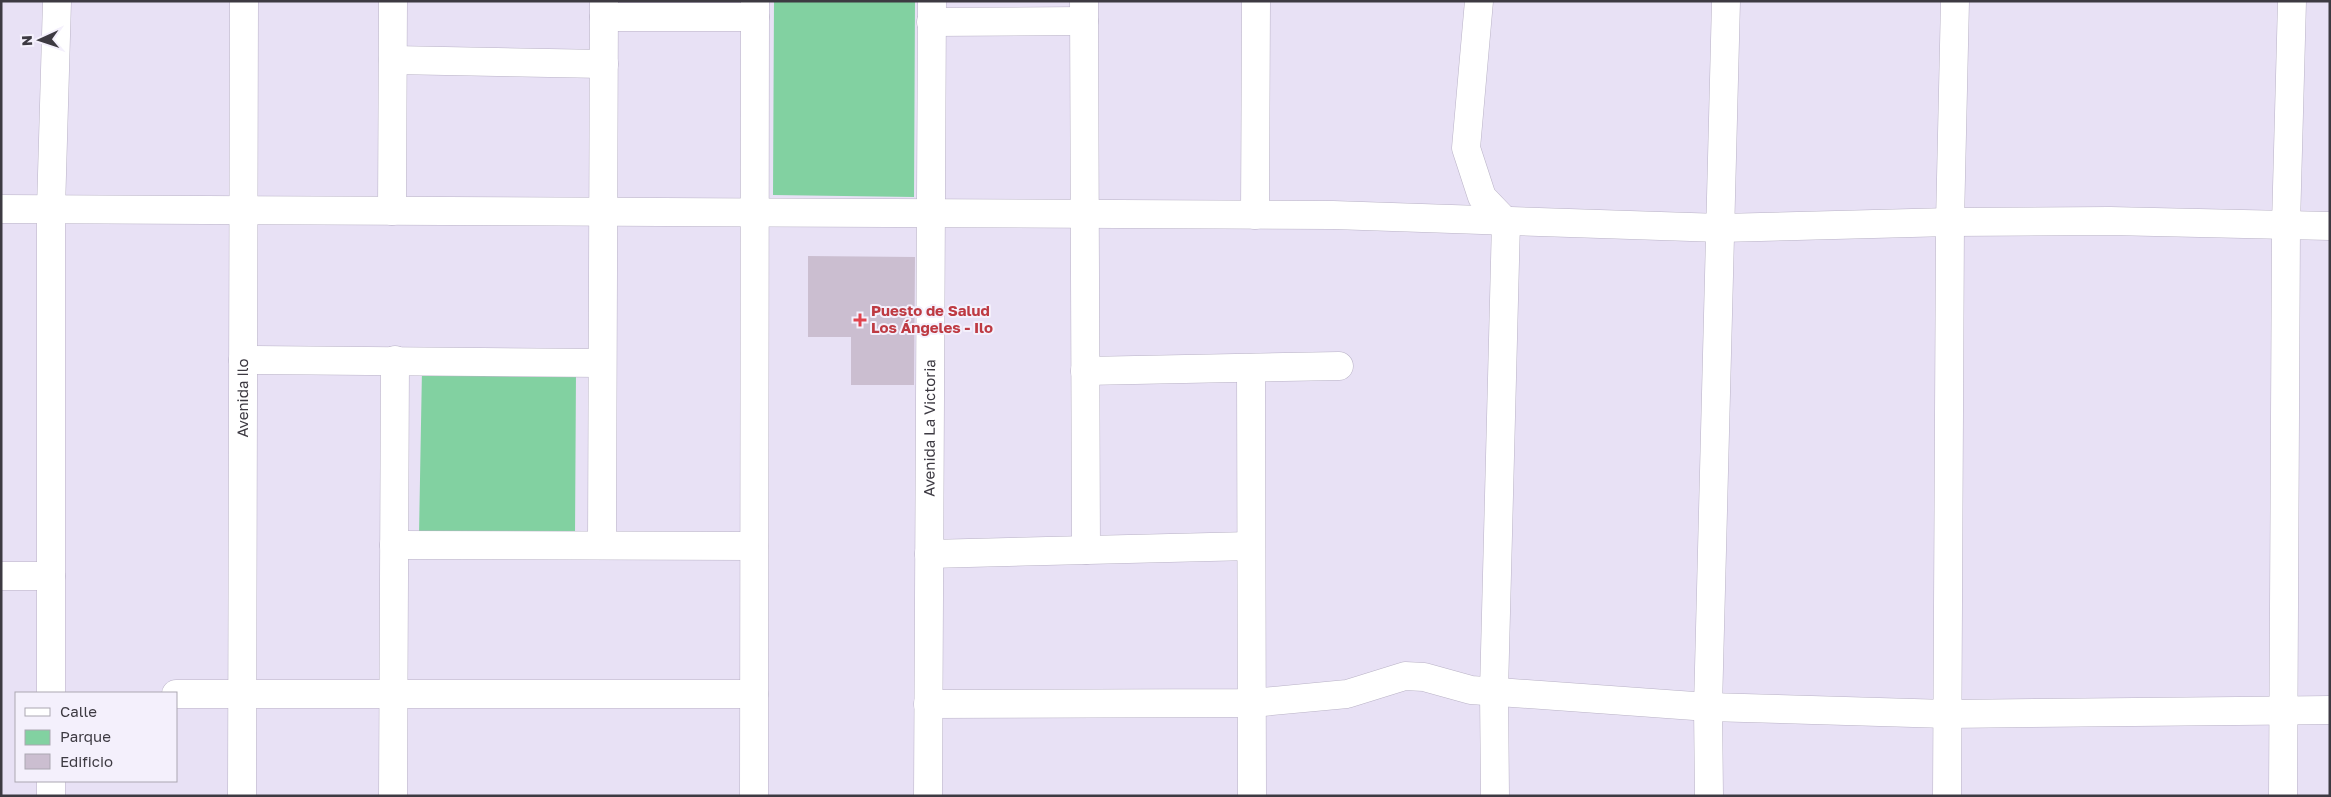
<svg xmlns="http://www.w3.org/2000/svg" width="2331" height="797" font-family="'Golos Text',sans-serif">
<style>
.green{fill:#82d1a1}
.building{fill:#cbbed0}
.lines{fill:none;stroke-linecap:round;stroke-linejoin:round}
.minor-casing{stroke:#b9b2c6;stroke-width:29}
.minor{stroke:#fff;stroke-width:28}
.health-dot{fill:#e0444e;stroke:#f4f0fc;stroke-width:2}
.labels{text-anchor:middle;stroke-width:4;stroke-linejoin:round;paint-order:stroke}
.health-label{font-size:15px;font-weight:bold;fill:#be3a42;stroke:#f4f0fc;text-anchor:start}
.street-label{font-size:15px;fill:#3d3a42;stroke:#f4f0fc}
</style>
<rect width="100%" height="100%" fill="#e8e1f5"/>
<path class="green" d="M774,1H915L914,197L773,195Z
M422,369L576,371L575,536L419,535Z"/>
<path class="building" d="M808,256L915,257L914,385H851V337H808Z"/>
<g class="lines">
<g class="minor-casing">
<g id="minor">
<path d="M1084,1L1086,550"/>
<path d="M1479,1L1466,148L1482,197L1506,222L1494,691L1495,796"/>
<path d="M604,17H755"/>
<path d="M931,22L1084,21"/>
<path d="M393,60L604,64"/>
<path d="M1,209L1333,215L1721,228L1950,222L2110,221L2330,226"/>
<path d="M392,211L393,1"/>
<path d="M1255,215L1256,1"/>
<path d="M243,360L602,363"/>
<path d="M1251,368L1252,796"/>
<path d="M1085,371L1339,366"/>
<path d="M394,545L754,546"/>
<path d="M602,545L604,1"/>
<path d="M929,554L1251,546"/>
<path d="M1,576H51"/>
<path d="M51,693V209L57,1"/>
<path d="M176,694H754"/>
<path d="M928,704L1252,703L1347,694L1405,676L1424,677L1471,690L1708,707L1947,714L2330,710"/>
<path d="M51,796V781"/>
<path id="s1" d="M242,796L244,1"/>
<path d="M393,796L395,360"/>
<path d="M754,796L755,1"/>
<path id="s2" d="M928,796L932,1"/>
<path d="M1709,796L1708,707L1726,1"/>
<path d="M1947,796L1950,222L1955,1"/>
<path d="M2283,796L2286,225L2292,1"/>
</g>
</g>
<use href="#minor" class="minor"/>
</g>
<path class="health-dot" d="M857.5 312.5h5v5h5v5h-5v5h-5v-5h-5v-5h5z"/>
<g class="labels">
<g class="health-label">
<text x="871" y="316">Puesto de Salud<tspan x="871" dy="17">Los Ángeles - Ilo</tspan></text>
</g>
<g class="street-label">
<text dy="5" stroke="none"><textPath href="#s1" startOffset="398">Avenida Ilo</textPath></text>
<text dy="5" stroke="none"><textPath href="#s2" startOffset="368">Avenida La Victoria</textPath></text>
</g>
</g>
<rect width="2331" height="797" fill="none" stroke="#3d3a42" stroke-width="5"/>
<rect x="15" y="692" width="162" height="90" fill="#f4f0fc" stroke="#aba7b2"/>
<rect x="25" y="708" width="25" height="8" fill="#ffffff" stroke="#aba7b2"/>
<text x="60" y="717" font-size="15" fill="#3d3a42">Calle</text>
<rect x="25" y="730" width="25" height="15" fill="#82d1a1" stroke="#aba7b2"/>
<text x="60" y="742" font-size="15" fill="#3d3a42">Parque</text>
<rect x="25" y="754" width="25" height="15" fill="#cbbed0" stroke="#aba7b2"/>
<text x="60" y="767" font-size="15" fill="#3d3a42">Edificio</text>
<g transform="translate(40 40) rotate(267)" stroke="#f4f0fc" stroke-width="4" paint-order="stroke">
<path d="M0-4L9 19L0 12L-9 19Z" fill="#3d3a42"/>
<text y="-8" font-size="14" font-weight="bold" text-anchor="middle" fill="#3d3a42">N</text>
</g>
</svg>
